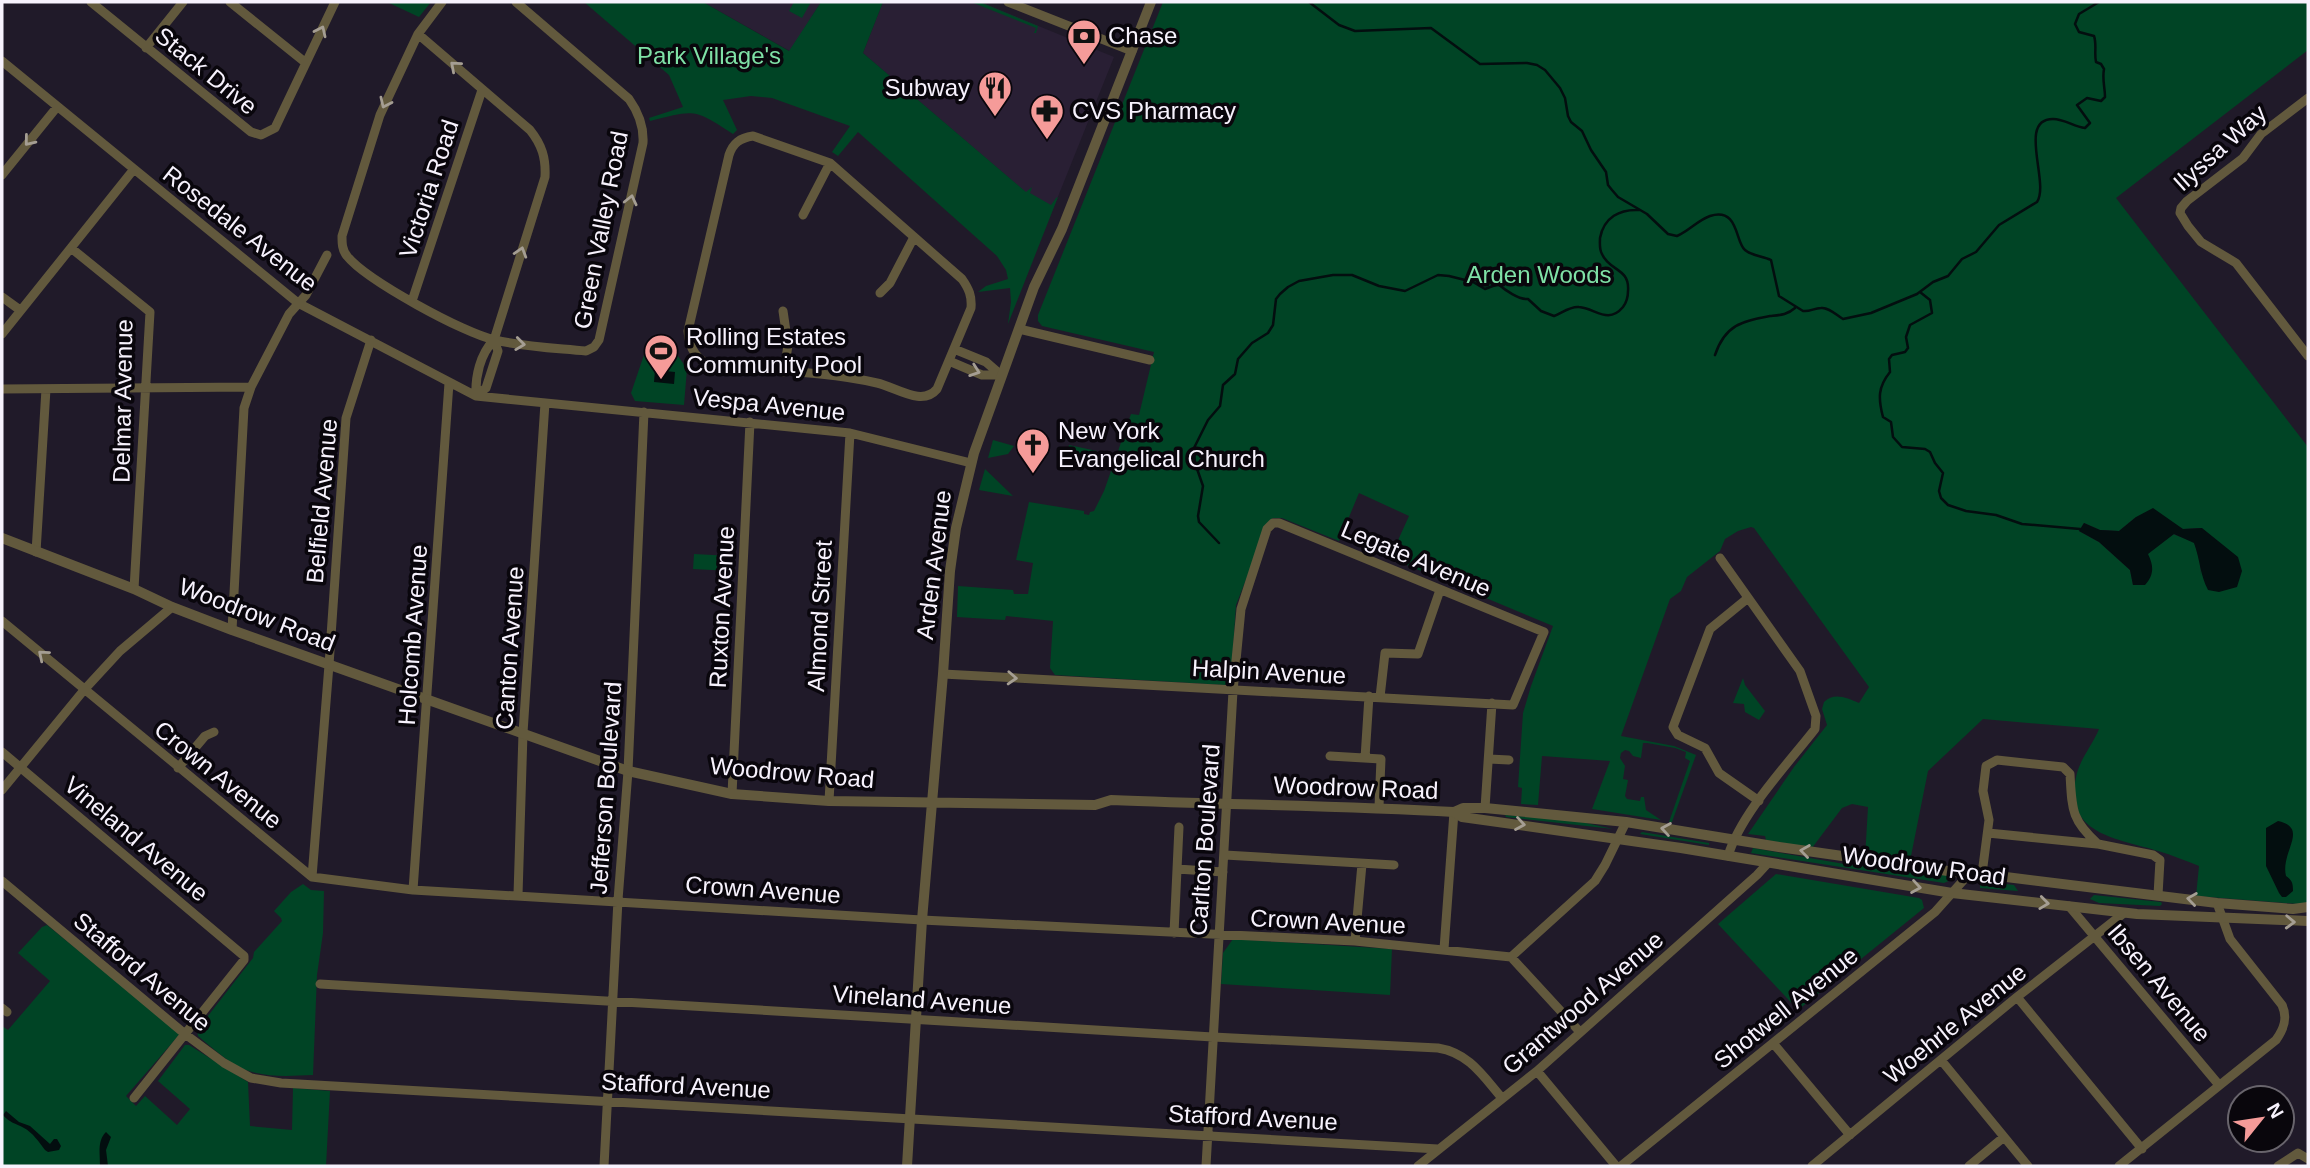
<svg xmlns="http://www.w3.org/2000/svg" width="2310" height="1168" font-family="Helvetica,sans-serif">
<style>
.built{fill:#291f34}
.green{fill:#004425;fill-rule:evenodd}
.water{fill:#030e0f}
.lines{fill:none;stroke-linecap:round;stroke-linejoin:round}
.stream{stroke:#030e0f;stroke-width:2.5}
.minor{stroke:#62593d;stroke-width:9}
.tertiary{stroke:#62593d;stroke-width:10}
.oneway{stroke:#a59e93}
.labels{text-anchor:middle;stroke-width:7;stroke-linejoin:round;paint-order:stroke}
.poi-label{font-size:24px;fill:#f7f2fd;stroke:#09060c;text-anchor:start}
.park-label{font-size:24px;fill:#7fe1a6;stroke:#09060c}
.street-label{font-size:24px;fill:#f7f2fd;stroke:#09060c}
</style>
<rect width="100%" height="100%" fill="#201a29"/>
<path class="built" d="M703,2H821L790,51Z
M883,2H980L1114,57L1051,214L863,53Z"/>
<path class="green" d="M387,2H431L419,17Z
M584,2H703L789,51L821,2H883L863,53L1026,192L1032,187L1030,193L1051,205L1056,198L1058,197L1008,324L1011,302L1010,288L978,292L986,286L1008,279L1006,270L997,256L858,132L838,156L832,152L850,126L772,98L751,96L723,100L737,130L733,134C693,108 695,110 650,121L649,118L683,107L669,75Z
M794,2H811L802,18L789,11Z
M971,2H980L1038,26L1036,33H1034L1036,28Z
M1163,2H2308V50L2116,198L2308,447V903L2299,904L2196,896L2199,866C2186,861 2172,855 2158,851C2116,838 2061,834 2077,773C2081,758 2093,744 2099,729L1983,719L1928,771L1910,861L1865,858L1868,807L1852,804L1842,808L1812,848L1766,840L1765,836L1748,834L1794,767L1827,725L1822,709L1824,702C1834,692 1847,698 1859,703L1869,687L1754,528L1751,527L1738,531L1725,539L1720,551L1687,577L1681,591L1670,599L1621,736L1674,746L1696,755L1672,822H1669L1690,761L1685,758L1686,752L1675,748L1647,743H1643L1641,758L1633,756L1629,751L1625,750L1621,753L1620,758L1625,766L1623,779L1628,780L1625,796L1627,799L1640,801L1641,797H1644L1646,810L1661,820L1592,809L1610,761L1542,756L1538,805L1521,804L1522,788L1518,787L1523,713L1531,686L1553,626L1390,558L1409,516L1359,493L1339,541L1282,518H1273L1269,521L1236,605L1231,678L1225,685L1055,675L1050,668L1053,621L1006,616L1005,620L957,617L958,586L1013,590L1014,594H1028L1033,563L1016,560L1029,502L1084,511V514L1089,515L1090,512L1094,511L1104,491L1131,414L1139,415L1154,352L1042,326L1038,321V315ZM2136,517L2183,529L2202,528L2201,576L2200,561L2194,542L2173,534L2147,554L2133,585L2130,570L2099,542L2079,531L2084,523L2100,530L2119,531Z
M647,346L676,353L687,369L684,405L635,401L631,393Z
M993,440L1014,446L1008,454L988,458Z
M1069,445L1097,451L1094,465L1096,466V469L1063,460L1062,458H1066Z
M985,469L1013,496L979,490Z
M694,554L732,556L731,571L693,569Z
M1743,678L1745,685L1765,711L1759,720L1745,712L1744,704L1733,703Z
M1505,815L1577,821L1613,829L1506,817Z
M1642,832L1709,843V845L1640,834Z
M1753,848L1850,865L1947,875L1951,880L1944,883L1751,853Z
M1776,874L1919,898L1922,900L1924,908L1798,1010L1718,924Z
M1987,882L2014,885L2018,891L1980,888V884Z
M303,884L311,890L324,891L323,933L317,975L313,1075C287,1076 256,1079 232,1063C220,1055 209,1045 198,1036L197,1030L253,958L254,952L282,921L281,918L274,911L291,892Z
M2094,895L2161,902L2162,904L2160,906L2099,903L2090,899Z
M47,925L178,1031L179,1035L126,1096L136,1106L145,1096L177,1125L190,1109L158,1081L185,1045H189L248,1082L250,1126L292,1130L293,1088L330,1091L326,1166H2V1026L8,1030L50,981L18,953L42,927Z
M1233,939L1392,949L1390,995L1221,984L1223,953Z"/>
<path class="water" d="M655,370L675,372L674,384L654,382Z
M2153,508L2183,529L2202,528L2238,557L2242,571L2237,587L2219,592L2208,590C2200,575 2200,559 2194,543L2174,534L2148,554C2154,566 2154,575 2145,585H2133L2130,570L2099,542L2079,531L2084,523L2100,530L2119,531L2136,517Z
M2278,821C2310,828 2280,852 2286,876C2292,880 2293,883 2293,891L2286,897H2282L2279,893L2266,866V828Z
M6,1111L19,1122L30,1126L50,1144L54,1139H57L61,1146L59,1150L48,1152L45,1150C40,1143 32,1132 24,1128C15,1123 10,1123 3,1115Z
M106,1132L111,1137L106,1150L108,1166H100C100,1154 97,1141 106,1132Z"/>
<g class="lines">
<path class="stream" d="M1309,2L1339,25L1355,31L1431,28L1480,64L1527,63L1537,65L1545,70L1560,88L1565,98L1568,116L1571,122L1582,131L1591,150L1606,172L1608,185L1612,190L1618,197L1647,214L1668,234L1677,236C1689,231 1698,220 1710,216C1739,207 1735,242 1745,250C1752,256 1763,256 1771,260L1779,296L1803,311C1810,312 1814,308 1821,308C1829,307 1836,315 1843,319L1871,313L1917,294L1933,282L1948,276L1962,259L1976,252L1999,225L2037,202C2050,183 2017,119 2053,119C2065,119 2074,127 2085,128L2090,123L2077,105L2087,98L2101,101L2105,97C2105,87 2102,80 2104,69L2101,64L2096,62C2094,53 2097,45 2094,36L2079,32L2075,24L2079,14L2099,2
M1920,292L1930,300L1932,313L1910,325L1906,337L1908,348L1905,352L1892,355L1889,359L1890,372C1878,387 1878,398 1883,417L1891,422L1893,437L1902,447L1925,449L1930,452L1935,463L1943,473L1939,491L1941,498L1948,505L1966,511L1996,515L2022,524L2080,529
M1715,355C1725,325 1742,321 1770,316C1780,315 1787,315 1795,308
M1219,543L1199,522L1198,516L1203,486L1195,463L1194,448L1208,420L1220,406L1223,385L1235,374L1238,359L1252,343L1268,333L1273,325L1276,299L1280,294L1288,287L1299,281L1333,275H1352L1379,286L1405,291L1438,275L1449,276L1473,282L1485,289L1498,284C1505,290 1519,300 1528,299L1541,311L1554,316C1562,313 1570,306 1579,307C1595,308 1608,325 1623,307C1626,303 1628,297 1628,291C1630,268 1609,271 1602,254C1599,249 1600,243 1600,238C1604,217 1620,209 1639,210"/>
<path class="minor" d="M91,2L251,132L261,135L275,128L335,2
M230,2L306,63
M442,2L418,34L380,115L342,236C342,243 342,250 347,256C366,280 465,334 495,340C525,347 556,348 586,351L594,347L599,340L643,143C644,126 639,113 629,99L516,2
M1008,2L1132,51
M418,34L530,130C542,145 546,158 545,177L494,340C480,354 475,377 476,396
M146,48L183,2
M2,61L298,303L476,396L850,433L971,463
M2308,98L2261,134L2243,158L2187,201L2181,208L2180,213L2188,226L2201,242L2236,263L2308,356
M753,136L830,163L962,279C969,289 972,296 971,308L937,389C922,407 896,387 877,383C824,371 768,371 714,366C696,361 689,348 688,331L729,155C733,143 740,138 753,136Z
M2,175L57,107
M803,215L830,163
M71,248L150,312L134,589
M880,293L890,283L914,237
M2,297L20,310
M412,301L482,90
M783,311L788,345L784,372
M1019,329L1150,360
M2,334L134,169
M954,349L986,362L1001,375
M949,361L982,375H1001
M2,389L251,387
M476,396L486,388L498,351L494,340
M36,552L46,389
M1720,558L1800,671L1816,716L1815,729C1787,765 1741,813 1728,856
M1748,598L1710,629L1673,727L1678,735L1705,748L1719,773L1759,801
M2,621L312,877L413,890L922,920L1355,941L1511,957L1580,1032
M232,630L244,408L251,387L289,314L306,295L327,255
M943,674L1513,705L1544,632L1279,523H1273L1267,529L1241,609L1233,691L1206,1166
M1380,697L1385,653L1418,654L1440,590
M2,752L244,956V960L134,1098
M1330,756L1381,759L1379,807
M1365,758L1369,696
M1489,759L1509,760
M178,768L205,736L214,732
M2,790L84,690L120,651L172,607
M732,794L750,422
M829,801L850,433
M1485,808L1492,703
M1988,833L2097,844
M1225,855L1394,865
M1177,869L1223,872
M1982,874L1989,820L1983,791L1986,766L1997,760L2063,767L2070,774C2072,809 2071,820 2098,844L2153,855L2160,860L2158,895
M312,877L329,665L346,418L371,340
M2,881L185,1034L224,1063L251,1078L281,1083L1438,1149
M413,890L449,383
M518,895L523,733L545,403
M2069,906L2219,1085
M1174,933L1179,827
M1355,941L1362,864
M1444,949L1454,812
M1511,957L1595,881L1605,865L1626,822
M320,984L1213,1037L1438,1048C1469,1053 1483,1076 1502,1098
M2017,997L2142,1149
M2,1008L7,1012
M1773,1043L1850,1135
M1941,1060L2028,1166
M1537,1071L1616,1166
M604,1166L618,900L628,771L644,412
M1418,1166L1537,1071L1757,875L1768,863
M1621,1166L1935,912L1969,874
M1812,1166L2017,997L2124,913
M1969,1166L2004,1137
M2119,1166L2276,1040C2284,1029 2288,1018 2282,1005L2230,939L2217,903
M2278,1166L2298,1153L2308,1159"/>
<path class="tertiary" d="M2,538L134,589L172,607L232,630L628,771L732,794L829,801L1095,805L1111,800C1225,805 1340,805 1454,812L1462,817L1681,848L1952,893L2137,914L2308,921
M1454,812L1463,808H1485L1626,822L1779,847L1969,874H1982L2217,903L2293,909L2308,907
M907,1166L922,920L943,674L950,571L956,528L974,453L1034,287L1062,229L1151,2"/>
</g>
<defs><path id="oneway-chevron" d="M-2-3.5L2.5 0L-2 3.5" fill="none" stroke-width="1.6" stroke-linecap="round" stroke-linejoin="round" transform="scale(1.75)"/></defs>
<g class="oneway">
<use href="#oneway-chevron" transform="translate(321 31) rotate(-65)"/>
<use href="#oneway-chevron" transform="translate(455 66) rotate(-139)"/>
<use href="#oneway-chevron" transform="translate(385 103) rotate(115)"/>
<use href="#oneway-chevron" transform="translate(29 141) rotate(129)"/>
<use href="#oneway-chevron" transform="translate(631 200) rotate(-77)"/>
<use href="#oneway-chevron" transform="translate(521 252) rotate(-73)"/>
<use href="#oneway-chevron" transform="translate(520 344) rotate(7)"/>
<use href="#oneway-chevron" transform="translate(975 371) rotate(19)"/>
<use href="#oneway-chevron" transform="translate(43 655) rotate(-140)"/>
<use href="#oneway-chevron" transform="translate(1012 678) rotate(3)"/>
<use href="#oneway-chevron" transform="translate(1520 824) rotate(9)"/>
<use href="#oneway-chevron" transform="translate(1666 829) rotate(-171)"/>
<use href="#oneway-chevron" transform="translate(1805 851) rotate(-172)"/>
<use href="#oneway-chevron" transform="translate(1916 887) rotate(9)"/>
<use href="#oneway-chevron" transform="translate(2192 899) rotate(-172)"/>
<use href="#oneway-chevron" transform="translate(2044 903) rotate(7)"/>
<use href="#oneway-chevron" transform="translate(2290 922) rotate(2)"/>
</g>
<defs>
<g id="bank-pin" transform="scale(1.75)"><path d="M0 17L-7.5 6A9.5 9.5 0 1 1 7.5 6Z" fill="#f59b99" stroke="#09060c"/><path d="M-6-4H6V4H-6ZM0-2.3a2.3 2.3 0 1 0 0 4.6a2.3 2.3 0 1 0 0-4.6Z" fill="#111"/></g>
<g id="restaurant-pin" transform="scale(1.75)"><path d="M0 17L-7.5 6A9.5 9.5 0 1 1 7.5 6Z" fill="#f59b99" stroke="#09060c"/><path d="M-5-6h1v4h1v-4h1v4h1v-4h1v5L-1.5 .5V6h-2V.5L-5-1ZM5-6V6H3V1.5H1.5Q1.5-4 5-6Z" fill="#111"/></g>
<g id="pharmacy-pin" transform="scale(1.75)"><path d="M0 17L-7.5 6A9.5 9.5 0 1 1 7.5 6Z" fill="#f59b99" stroke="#09060c"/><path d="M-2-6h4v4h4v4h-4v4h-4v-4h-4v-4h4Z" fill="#111"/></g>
<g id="stadium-pin" transform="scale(1.75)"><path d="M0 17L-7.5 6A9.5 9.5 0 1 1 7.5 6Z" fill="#f59b99" stroke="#09060c"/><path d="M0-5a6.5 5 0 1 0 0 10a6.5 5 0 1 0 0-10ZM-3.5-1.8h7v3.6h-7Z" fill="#111"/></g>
<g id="church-pin" transform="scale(1.75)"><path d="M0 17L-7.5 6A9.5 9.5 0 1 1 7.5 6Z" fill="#f59b99" stroke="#09060c"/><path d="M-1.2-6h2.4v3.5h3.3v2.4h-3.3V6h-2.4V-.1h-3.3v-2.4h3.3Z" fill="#111"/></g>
</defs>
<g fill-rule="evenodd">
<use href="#bank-pin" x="1084" y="36"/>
<use href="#restaurant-pin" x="995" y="88"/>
<use href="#pharmacy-pin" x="1047" y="111"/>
<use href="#stadium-pin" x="661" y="351"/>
<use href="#church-pin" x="1033" y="445"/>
</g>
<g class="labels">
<g class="poi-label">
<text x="1108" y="44">Chase</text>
<text x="970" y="96" text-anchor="end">Subway</text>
<text x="1072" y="119">CVS Pharmacy</text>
<text x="686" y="345">Rolling Estates<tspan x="686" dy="28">Community Pool</tspan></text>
<text x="1058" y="439">New York<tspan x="1058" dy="28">Evangelical Church</tspan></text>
</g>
<g class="park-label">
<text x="709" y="64">Park Village's</text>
<text x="1539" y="283">Arden Woods</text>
</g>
<g class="street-label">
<text transform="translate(206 71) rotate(39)" y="8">Stack Drive</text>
<text transform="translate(2220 148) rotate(-42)" y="8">Ilyssa Way</text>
<text transform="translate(429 189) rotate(-72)" y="8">Victoria Road</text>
<text transform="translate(240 229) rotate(38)" y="8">Rosedale Avenue</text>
<text transform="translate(601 230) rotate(-79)" y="8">Green Valley Road</text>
<text transform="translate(123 401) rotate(-89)" y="8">Delmar Avenue</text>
<text transform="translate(769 405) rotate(6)" y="8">Vespa Avenue</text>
<text transform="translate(322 501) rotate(-85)" y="8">Belfield Avenue</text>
<text transform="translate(1416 559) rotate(23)" y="8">Legate Avenue</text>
<text transform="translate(934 565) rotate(-83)" y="8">Arden Avenue</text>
<text transform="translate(722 607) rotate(-87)" y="8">Ruxton Avenue</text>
<text transform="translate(257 615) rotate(21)" y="8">Woodrow Road</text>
<text transform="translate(820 616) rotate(-87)" y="8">Almond Street</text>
<text transform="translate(413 635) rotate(-86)" y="8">Holcomb Avenue</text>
<text transform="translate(510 648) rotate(-86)" y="8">Canton Avenue</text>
<text transform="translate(1269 672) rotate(3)" y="8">Halpin Avenue</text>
<text transform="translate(792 773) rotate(5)" y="8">Woodrow Road</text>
<text transform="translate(218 775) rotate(39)" y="8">Crown Avenue</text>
<text transform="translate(606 788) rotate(-86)" y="8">Jefferson Boulevard</text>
<text transform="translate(1356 788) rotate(2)" y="8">Woodrow Road</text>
<text transform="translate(136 839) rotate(40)" y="8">Vineland Avenue</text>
<text transform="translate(1205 840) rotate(-86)" y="8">Carlton Boulevard</text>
<text transform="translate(1924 866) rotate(8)" y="8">Woodrow Road</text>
<text transform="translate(763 890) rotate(4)" y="8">Crown Avenue</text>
<text transform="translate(1328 922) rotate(3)" y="8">Crown Avenue</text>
<text transform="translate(142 972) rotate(40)" y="8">Stafford Avenue</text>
<text transform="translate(2159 983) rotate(50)" y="8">Ibsen Avenue</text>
<text transform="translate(922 1000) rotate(4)" y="8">Vineland Avenue</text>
<text transform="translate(1583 1003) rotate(-41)" y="8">Grantwood Avenue</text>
<text transform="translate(1786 1008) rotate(-39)" y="8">Shotwell Avenue</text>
<text transform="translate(1955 1024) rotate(-39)" y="8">Woehrle Avenue</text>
<text transform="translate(686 1086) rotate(3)" y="8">Stafford Avenue</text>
<text transform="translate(1253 1118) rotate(3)" y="8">Stafford Avenue</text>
</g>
</g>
<rect width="2310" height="1168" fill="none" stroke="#f7f2fd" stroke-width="7"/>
<g transform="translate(2261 1119) rotate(60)"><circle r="33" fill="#09060c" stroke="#68646c" stroke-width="2"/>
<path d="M0-5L12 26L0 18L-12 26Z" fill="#f59b99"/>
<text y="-10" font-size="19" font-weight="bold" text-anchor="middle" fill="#f7f2fd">N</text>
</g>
</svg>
